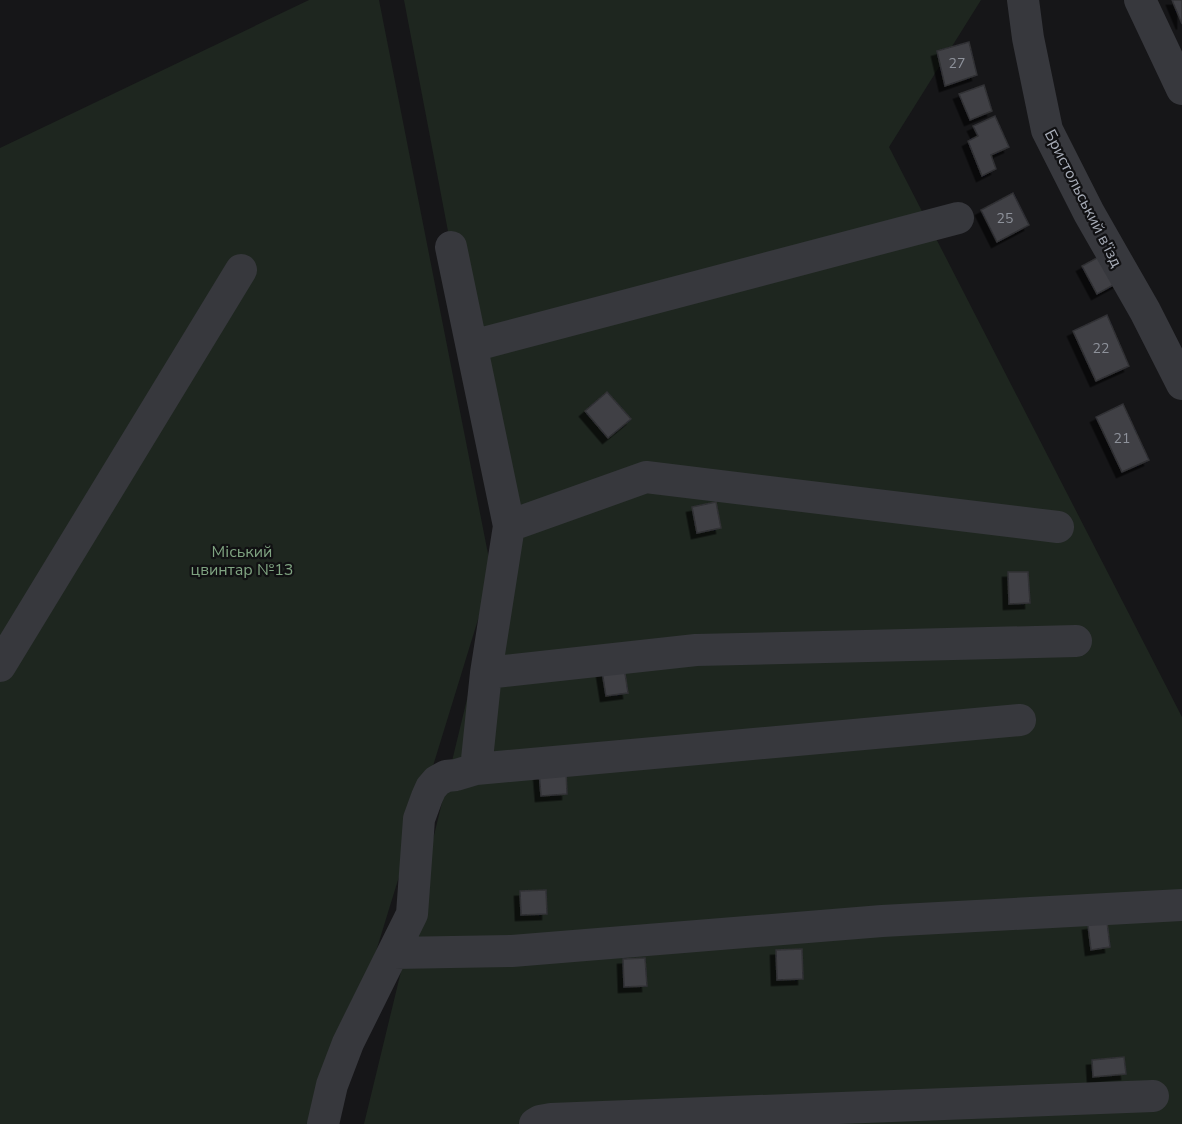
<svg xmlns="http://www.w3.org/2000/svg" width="1182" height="1124" font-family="'Nunito Sans',sans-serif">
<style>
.green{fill:#1e261f}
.building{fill:#404145;stroke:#303034;stroke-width:1.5;filter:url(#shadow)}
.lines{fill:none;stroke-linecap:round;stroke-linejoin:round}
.minor{stroke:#37383d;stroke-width:32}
.labels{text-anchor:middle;stroke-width:4.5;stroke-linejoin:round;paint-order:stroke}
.number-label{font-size:14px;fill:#8e929b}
.street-label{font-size:16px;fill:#a8adb8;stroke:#111113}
.park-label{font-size:16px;fill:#7fa381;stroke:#111113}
</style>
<defs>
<filter id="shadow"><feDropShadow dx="-5.5" dy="5.5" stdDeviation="0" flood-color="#0009"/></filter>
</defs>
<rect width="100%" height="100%" fill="#161618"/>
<path class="green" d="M309,0H379L492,574L323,1124H0V148Z
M404,0H981L889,147L1182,717V1124H364L509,526L451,247Z"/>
<path class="building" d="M1172,0H1182V24Z
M969,42L977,75L945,86L937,51Z
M984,85L992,111L970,120L959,94Z
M995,116L1009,147L991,155L996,169L982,176L968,141L978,136L973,126Z
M1013,193L1029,225L997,242L981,210Z
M1104,254L1119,282L1097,294L1082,266Z
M1107,315L1129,366L1096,381L1073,331Z
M607,392L631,419L608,438L585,411Z
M1123,404L1149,460L1122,472L1096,417Z
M716,502L721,528L697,533L692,507Z
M1008,572H1028L1030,603L1009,604Z
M624,667L628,693L606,696L602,671Z
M566,770L567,794L541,796L539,772Z
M546,890L547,914L521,915L520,891Z
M1107,922L1110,947L1091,950L1088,925Z
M802,949L803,979L777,980L776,950Z
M645,958L647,986L624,987L623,959Z
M1124,1057L1126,1074L1093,1077L1092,1060Z"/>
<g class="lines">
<path class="minor" d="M1023,0L1028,38L1047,130L1089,213L1145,311L1182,384
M1140,0L1182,89
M451,247L509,526L486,673L476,769
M472,346L958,218
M509,526L646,477L1058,527
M0,666L241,270
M486,673L696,650L1076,641
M394,953L512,951L882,921L1182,905
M323,1124L332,1085L348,1043L412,914L419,819L427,797L431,788L437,781L446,776L456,775L476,769L1020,720
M535,1124L540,1121L551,1119L1153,1096"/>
</g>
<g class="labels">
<g class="number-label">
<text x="957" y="68">27</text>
<text x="1005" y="223">25</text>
<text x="1101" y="353">22</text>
<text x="1122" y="443">21</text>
</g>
<g class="street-label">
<text transform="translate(1084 198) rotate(63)" y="6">Бристольський в'їзд</text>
</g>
<g class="park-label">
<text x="242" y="557">Міський<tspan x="242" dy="18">цвинтар №13</tspan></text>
</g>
</g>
</svg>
